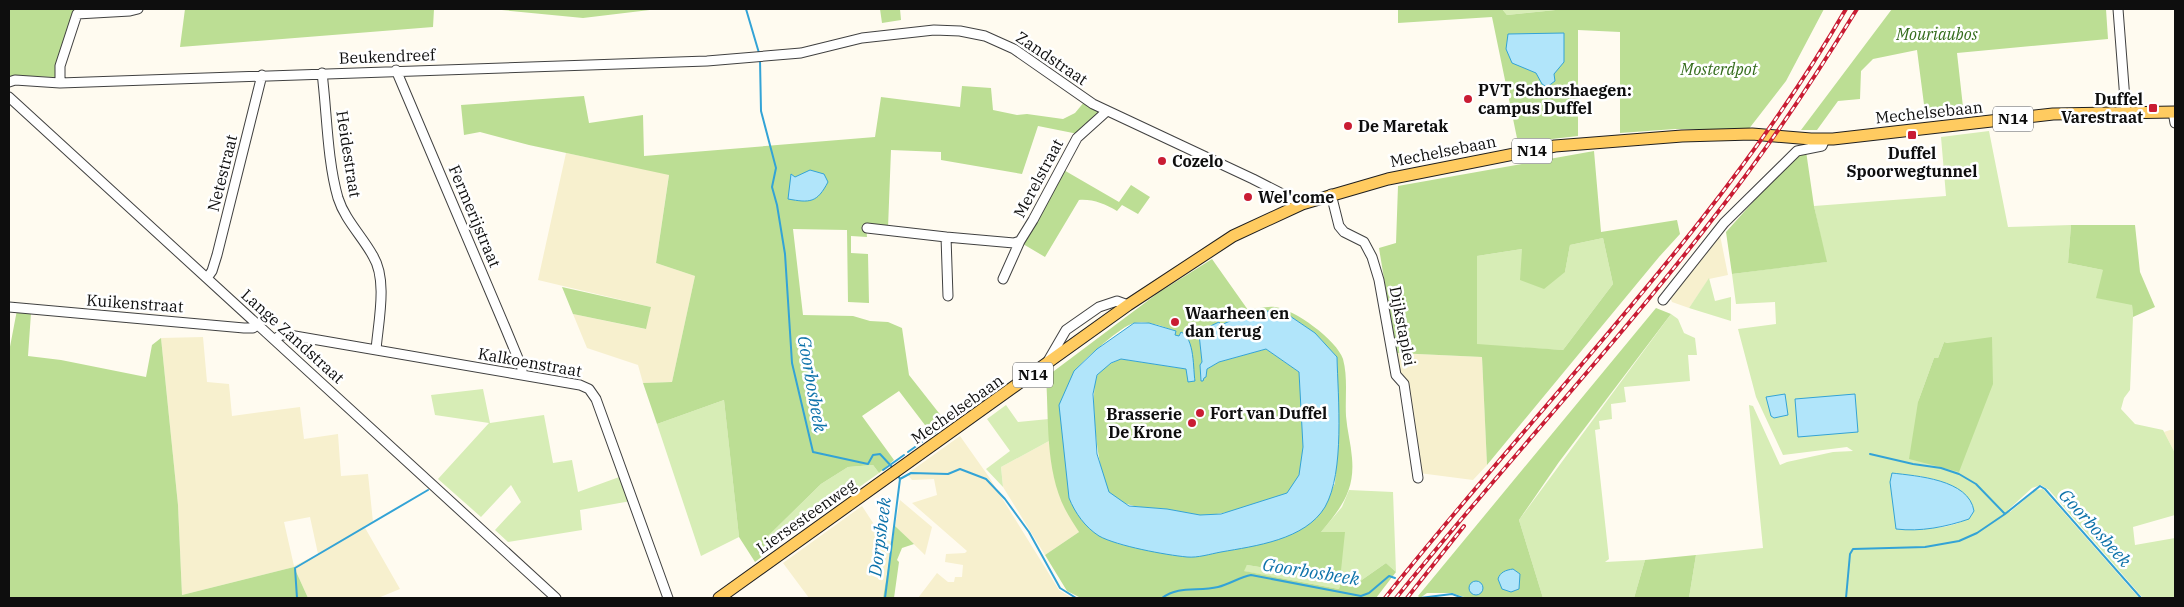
<svg xmlns="http://www.w3.org/2000/svg" width="2184" height="607" font-family="'IBM Plex Serif',serif">
<style>
.farmland{fill:#f7f0ce;fill-rule:evenodd}
.green{fill:#d7edb6;fill-rule:evenodd}
.forest{fill:#bcde94;fill-rule:evenodd}
.water{fill:#b1e5fa;stroke:#33a3d6}
.lines{fill:none;stroke-linecap:round;stroke-linejoin:round}
.stream{stroke:#33a3d6;stroke-width:2}
.minor-casing{stroke:#414141;stroke-width:11}
.major-casing{stroke:#1f1f1f;stroke-width:13}
.minor{stroke:#fff;stroke-width:9}
.major{stroke:#ffcb60;stroke-width:11}
.rail-casing{stroke:#c91c33;stroke-width:4}
.rail{stroke:#fff;stroke-width:2;stroke-dasharray:5.5;stroke-linecap:butt}
.poi-dot{fill:#c91c33;stroke:#fff;stroke-width:2}
.labels{text-anchor:middle;stroke-width:5;stroke-linejoin:round;paint-order:stroke}
.shield{fill:#fff;stroke:#565656;stroke-width:1}
.shield-label{font-size:15px;font-weight:bold;fill:#0e0e0e}
.park-label{font-size:16px;font-style:italic;fill:#326b1a;stroke:#fff}
.street-label{font-size:16px;fill:#0e0e0e;stroke:#fff}
.poi-label{font-size:16px;font-weight:bold;fill:#0e0e0e;stroke:#fff;text-anchor:start}
.water-label{font-size:18px;font-style:italic;fill:#0e73aa;stroke:#fff}
</style>
<rect width="100%" height="100%" fill="#fffbf0"/>
<path class="farmland" d="M566,153L669,174L656,263L695,276L672,382L643,383L638,365L587,348L573,314L645,329L651,307L538,280Z
M1720,235L1728,275L1709,279L1689,308L1672,302L1670,297Z
M203,337L207,382L229,384L232,416L300,407L304,439L338,434L341,476L368,474L373,522L364,526L400,589L378,598H308L294,567L182,595L178,505L161,338ZM310,517L318,554L294,566L284,522Z
M1396,353L1482,357L1487,465L1473,480L1419,473Z
M2170,430H2175V453L2164,432Z
M960,436L989,477L1059,590L1072,598H918L937,573L948,582H954L955,577H962L963,565L945,562L946,554L965,553L967,551L912,503L937,495L934,479L912,480L907,474Z
M1049,441L1054,472L1079,532L1045,555L1003,487L1001,467Z
M900,500L932,527L925,555L895,526Z
M862,506L883,538L892,542L883,598H809L783,563Z"/>
<path class="green" d="M1502,9H1565L1507,15Z
M1989,131L2008,227L2071,225L2068,263L2103,270L2132,305L2133,317L2130,390L2124,398L2121,409L2135,424L2163,430L2175,453V515L2133,527L2135,545L2175,538V598H2143L2049,490L2041,485L2032,488L2008,510L2010,512L2036,490L2043,489L2139,598H1689L1696,555L1763,548L1749,405L1753,406L1780,465L1787,462L1833,452L1853,451L1847,447L1783,455L1756,397L1738,329L1776,324L1775,302L1736,304L1732,274L1826,262L1814,206L1946,196L1941,137ZM1944,342L1948,343L1918,402L1934,358H1938ZM1892,474C1922,475 1961,479 1974,511C1962,530 1927,528 1906,530Z
M1603,238L1613,284L1563,350L1476,345L1477,256L1522,249L1565,272L1570,245Z
M1709,278L1715,301L1731,297V321L1689,308Z
M1671,314L1678,319L1684,333L1695,338L1697,355H1688L1690,381L1624,387L1626,402L1611,404L1612,419L1599,421L1600,429L1595,430L1609,559L1605,562L1645,560L1634,598H1543L1519,520Z
M483,389L490,423L544,415L553,463L572,460L578,492L622,476L631,501L580,510L582,530L508,542L495,530L521,502L511,485L481,517L438,479L489,423L435,415L431,395Z
M724,400L739,537L701,556L657,424Z
M1006,405L1018,422L1049,419V441L1001,467L1003,487L986,469L1010,451L987,419Z
M873,465L879,473L773,548L767,537L821,484L848,467Z
M1349,490L1393,492L1396,572L1386,563L1356,584L1340,585L1339,589L1243,571L1247,565L1340,580L1320,533L1342,507Z"/>
<path class="forest" d="M9,9H76L55,77L9,76Z
M185,9H434L433,27L180,47Z
M491,9H658L583,18Z
M880,9H900L901,20L882,23Z
M1398,9H1502L1507,15L1565,9H1824L1786,81L1748,130L1675,129L1620,133V32L1578,30V136L1518,143L1492,17L1398,23Z
M1892,9H2106L2108,39L1957,53L1964,116L1926,120L1917,50L1873,59L1861,71L1860,99L1838,101L1817,130H1801Z
M962,86L991,88L993,110L1017,115L1027,114L1063,119L1075,113L1085,101L1101,113L1078,134L1038,126L1022,174L941,160V152L891,150L888,228L866,226L867,237L851,236V253L868,254L869,303L848,302L847,230L793,229L803,315L853,316L870,321L888,322L902,328L909,375L946,422L931,433L899,391L862,416L894,460L879,473L873,465L848,467L821,484L767,537L773,548L755,562L739,537L724,400L657,424L643,383L672,382L695,276L656,263L669,175L529,145L480,132L464,135L461,105L584,96L589,123L643,115L644,156L875,137L881,97L960,107Z
M1594,151L1601,232L1677,220L1680,234L1659,257L1487,465L1482,357L1396,353L1379,248L1396,243L1398,186ZM1603,238L1613,284L1563,350L1477,344V256L1522,249L1520,280L1544,289L1565,272L1570,245Z
M1806,151L1814,206L1827,262L1732,274L1726,232L1796,154Z
M1062,169L1119,202L1131,185L1150,197L1138,214L1122,205L1117,211C1105,204 1093,199 1079,200L1045,257L1023,244Z
M2071,225H2135L2140,272L2155,307L2133,317L2132,305L2096,298L2103,270L2068,263Z
M1212,259L1248,310C1256,309 1266,306 1275,307C1294,309 1337,340 1343,359C1348,377 1345,398 1346,416C1347,430 1351,444 1352,458C1355,491 1341,508 1321,532H1345L1340,580L1247,565L1244,571L1339,589L1340,585L1356,584L1386,563L1396,572L1376,598H1081L1067,591L1045,555L1079,532C1074,524 1069,517 1065,509C1045,469 1049,420 1046,377L1158,293ZM1265,311L1284,312L1315,333L1337,357L1338,435L1335,483L1324,508L1156,551L1119,544L1074,371C1084,360 1121,326 1134,323C1148,320 1163,327 1176,331L1175,335C1188,340 1193,353 1192,365L1186,369L1121,359C1113,362 1101,368 1097,376C1089,394 1098,476 1109,492C1122,509 1147,507 1165,509C1177,510 1188,514 1199,515C1215,517 1274,503 1287,493C1291,490 1298,479 1299,474C1308,449 1301,399 1299,372L1266,349L1219,362L1207,369L1201,381L1200,365L1202,362L1199,334L1204,329L1219,322L1221,325L1246,314Z
M562,287L651,307L646,329L573,314Z
M1656,308L1671,314L1559,462L1519,520L1543,598H1467L1452,593H1427L1420,598L1418,596Z
M17,310L31,313L28,356L61,360L146,377L152,345L161,338L178,505L182,595L294,567L308,598H9V352Z
M1992,337L1993,384L1959,472L1909,459L1918,402L1934,358H1938L1944,342L1948,343Z
M895,526L914,544L902,548L897,560L899,562L894,598H883Z
M1696,555L1689,598H1634L1645,560Z"/>
<path class="water" d="M1564,33V62L1554,74L1555,81L1547,87L1542,84L1536,73L1512,63L1506,49L1508,34Z
M810,170L824,174L828,182C817,203 810,203 788,199L791,174L795,177Z
M1265,311L1284,312L1315,333L1337,357C1338,398 1345,472 1325,507C1305,540 1255,546 1221,552C1210,554 1198,558 1187,557C1166,555 1117,546 1099,536C1085,527 1075,513 1069,498L1059,405L1074,371L1097,349L1134,323H1149L1176,331L1175,335L1179,336L1181,332C1195,338 1193,370 1195,381L1188,382L1186,369L1121,359L1111,363L1097,375L1093,394L1097,454L1109,492L1129,506L1167,509L1200,515L1221,514L1287,493L1299,475L1303,447L1299,372L1266,349L1219,362L1207,369L1206,377L1204,378L1203,381H1201L1200,365L1202,362L1199,334L1204,329L1219,322L1221,325L1246,314Z
M1785,394L1788,415L1774,418L1771,416L1766,397Z
M1855,394L1858,432L1798,437L1795,399Z
M1892,473C1916,476 1969,479 1974,511L1969,519C1946,527 1920,532 1896,529L1890,482Z
M1513,569L1520,574L1519,589L1511,592L1502,589L1498,579C1500,572 1506,570 1513,569Z
M1469 588a7 7 0 1 1 14 0a7 7 0 1 1-14 0Z"/>
<g class="lines">
<path class="stream" d="M746,9L759,53
M760,60L761,111L776,168L772,187L777,205L785,254L792,363L813,452L868,464L873,455L880,454L893,468
M926,439L950,422
M908,452L922,442
M1870,454L1913,464L1941,468L1959,474L1976,484L2005,514
M883,470L904,455
M897,474L900,479L911,473L948,474L960,469L986,479L1005,499L1029,532L1060,588L1076,598
M297,598L295,568L428,490
M885,598L900,479
M1162,598C1179,585 1198,592 1218,587C1230,584 1240,577 1251,575L1361,596L1369,593L1389,576L1395,578
M1420,598L1452,594L1463,598
M1846,598L1850,554L1853,549L1925,547L1959,541L1977,533L2005,514L2040,486L2045,489L2141,598"/>
<g class="minor-casing">
<path id="minor" d="M2118,9L2126,113
M396,70L505,327L522,368V375
M322,73C327,112 327,160 338,198C345,220 362,236 373,256C388,280 378,323 376,350
M9,82L15,80L60,83L707,61L801,53L862,38L934,30L960,31L985,36L1014,49L1093,104L1253,179L1302,204
M60,83V66L77,14L130,11L138,9
M9,97L556,598
M2173,112L2175,123
M1331,194L1339,226L1344,232L1364,242L1372,257L1379,280L1396,375L1404,384L1418,478
M867,228L946,237
M207,278L212,271L217,255L262,75
M1003,279L1020,241
M948,296L946,237L1014,243L1020,241L1033,220L1077,138L1107,111
M1663,300L1724,223L1797,151L1822,146L1825,139
M9,307L244,328H253L259,324
M275,339L281,335H289L580,385L589,389L596,399L668,598
M1048,361L1066,330L1099,307L1117,301L1128,305"/>
</g>
<g class="major-casing">
<path id="major" d="M719,598L1128,305L1233,236L1302,204L1388,179L1555,146L1682,136L1752,134L1811,139H1833L2053,114L2175,112"/>
</g>
<use href="#minor" class="minor"/>
<use href="#major" class="major"/>
<g class="rail-casing">
<path id="rail" d="M1385,598C1540,403 1720,226 1846,9
M1396,598C1501,468 1616,345 1718,212C1769,147 1814,79 1857,9
M1407,598L1464,526"/>
</g>
<use href="#rail" class="rail"/>
</g>
<g class="poi-dot">
<circle cx="1468" cy="99" r="5"/>
<rect x="2148" y="103" width="10" height="10" rx="2.5"/>
<circle cx="1348" cy="126" r="5"/>
<rect x="1907" y="130" width="10" height="10" rx="2.5"/>
<circle cx="1162" cy="161" r="5"/>
<circle cx="1248" cy="197" r="5"/>
<circle cx="1175" cy="322" r="5"/>
<circle cx="1200" cy="413" r="5"/>
<circle cx="1192" cy="423" r="5"/>
</g>
<g class="labels">
<g class="shield">
<rect x="1993" y="106.5" width="40" height="25" rx="4"/>
<rect x="1512" y="138.5" width="40" height="25" rx="4"/>
<rect x="1013" y="362.5" width="40" height="25" rx="4"/>
</g>
<g class="shield-label">
<text x="2013" y="124">N14</text>
<text x="1532" y="156">N14</text>
<text x="1033" y="380">N14</text>
</g>
<g class="park-label">
<text x="1937" y="40">Mouriaubos</text>
<text x="1719" y="75">Mosterdpot</text>
</g>
<g class="street-label">
<text transform="translate(387 56) rotate(-2)" y="6">Beukendreef</text>
<text transform="translate(1052 58) rotate(34)" y="6">Zandstraat</text>
<text transform="translate(1929 112) rotate(-6)" y="6">Mechelsebaan</text>
<text transform="translate(1443 151) rotate(-11)" y="6">Mechelsebaan</text>
<text transform="translate(349 154) rotate(81)" y="6">Heidestraat</text>
<text transform="translate(222 173) rotate(-76)" y="6">Netestraat</text>
<text transform="translate(1038 178) rotate(-62)" y="6">Merelstraat</text>
<text transform="translate(475 216) rotate(67)" y="6">Fermerijstraat</text>
<text transform="translate(135 303) rotate(4)" y="6">Kuikenstraat</text>
<text transform="translate(1403 326) rotate(79)" y="6">Dijkstaplei</text>
<text transform="translate(293 336) rotate(42)" y="6">Lange Zandstraat</text>
<text transform="translate(530 362) rotate(10)" y="6">Kalkoenstraat</text>
<text transform="translate(957 409) rotate(-35)" y="6">Mechelsebaan</text>
<text transform="translate(806 516) rotate(-35)" y="6">Liersesteenweg</text>
</g>
<g class="poi-label">
<text x="1478" y="96">PVT Schorshaegen:<tspan x="1478" dy="18">campus Duffel</tspan></text>
<text x="2143" y="105" text-anchor="end">Duffel<tspan x="2143" dy="18">Varestraat</tspan></text>
<text x="1358" y="132">De Maretak</text>
<text x="1912" y="159" text-anchor="middle">Duffel<tspan x="1912" dy="18">Spoorwegtunnel</tspan></text>
<text x="1172" y="167">Cozelo</text>
<text x="1258" y="203">Wel'come</text>
<text x="1185" y="319">Waarheen en<tspan x="1185" dy="18">dan terug</tspan></text>
<text x="1210" y="419">Fort van Duffel</text>
<text x="1182" y="420" text-anchor="end">Brasserie<tspan x="1182" dy="18">De Krone</tspan></text>
</g>
<g class="water-label">
<text transform="translate(812 384) rotate(80)" y="6">Goorbosbeek</text>
<text transform="translate(2095 528) rotate(48)" y="6">Goorbosbeek</text>
<text transform="translate(880 537) rotate(-83)" y="6">Dorpsbeek</text>
<text transform="translate(1311 572) rotate(9)" y="6">Goorbosbeek</text>
</g>
</g>
<rect width="2184" height="607" fill="none" stroke="#0e0e0e" stroke-width="20"/>
</svg>
